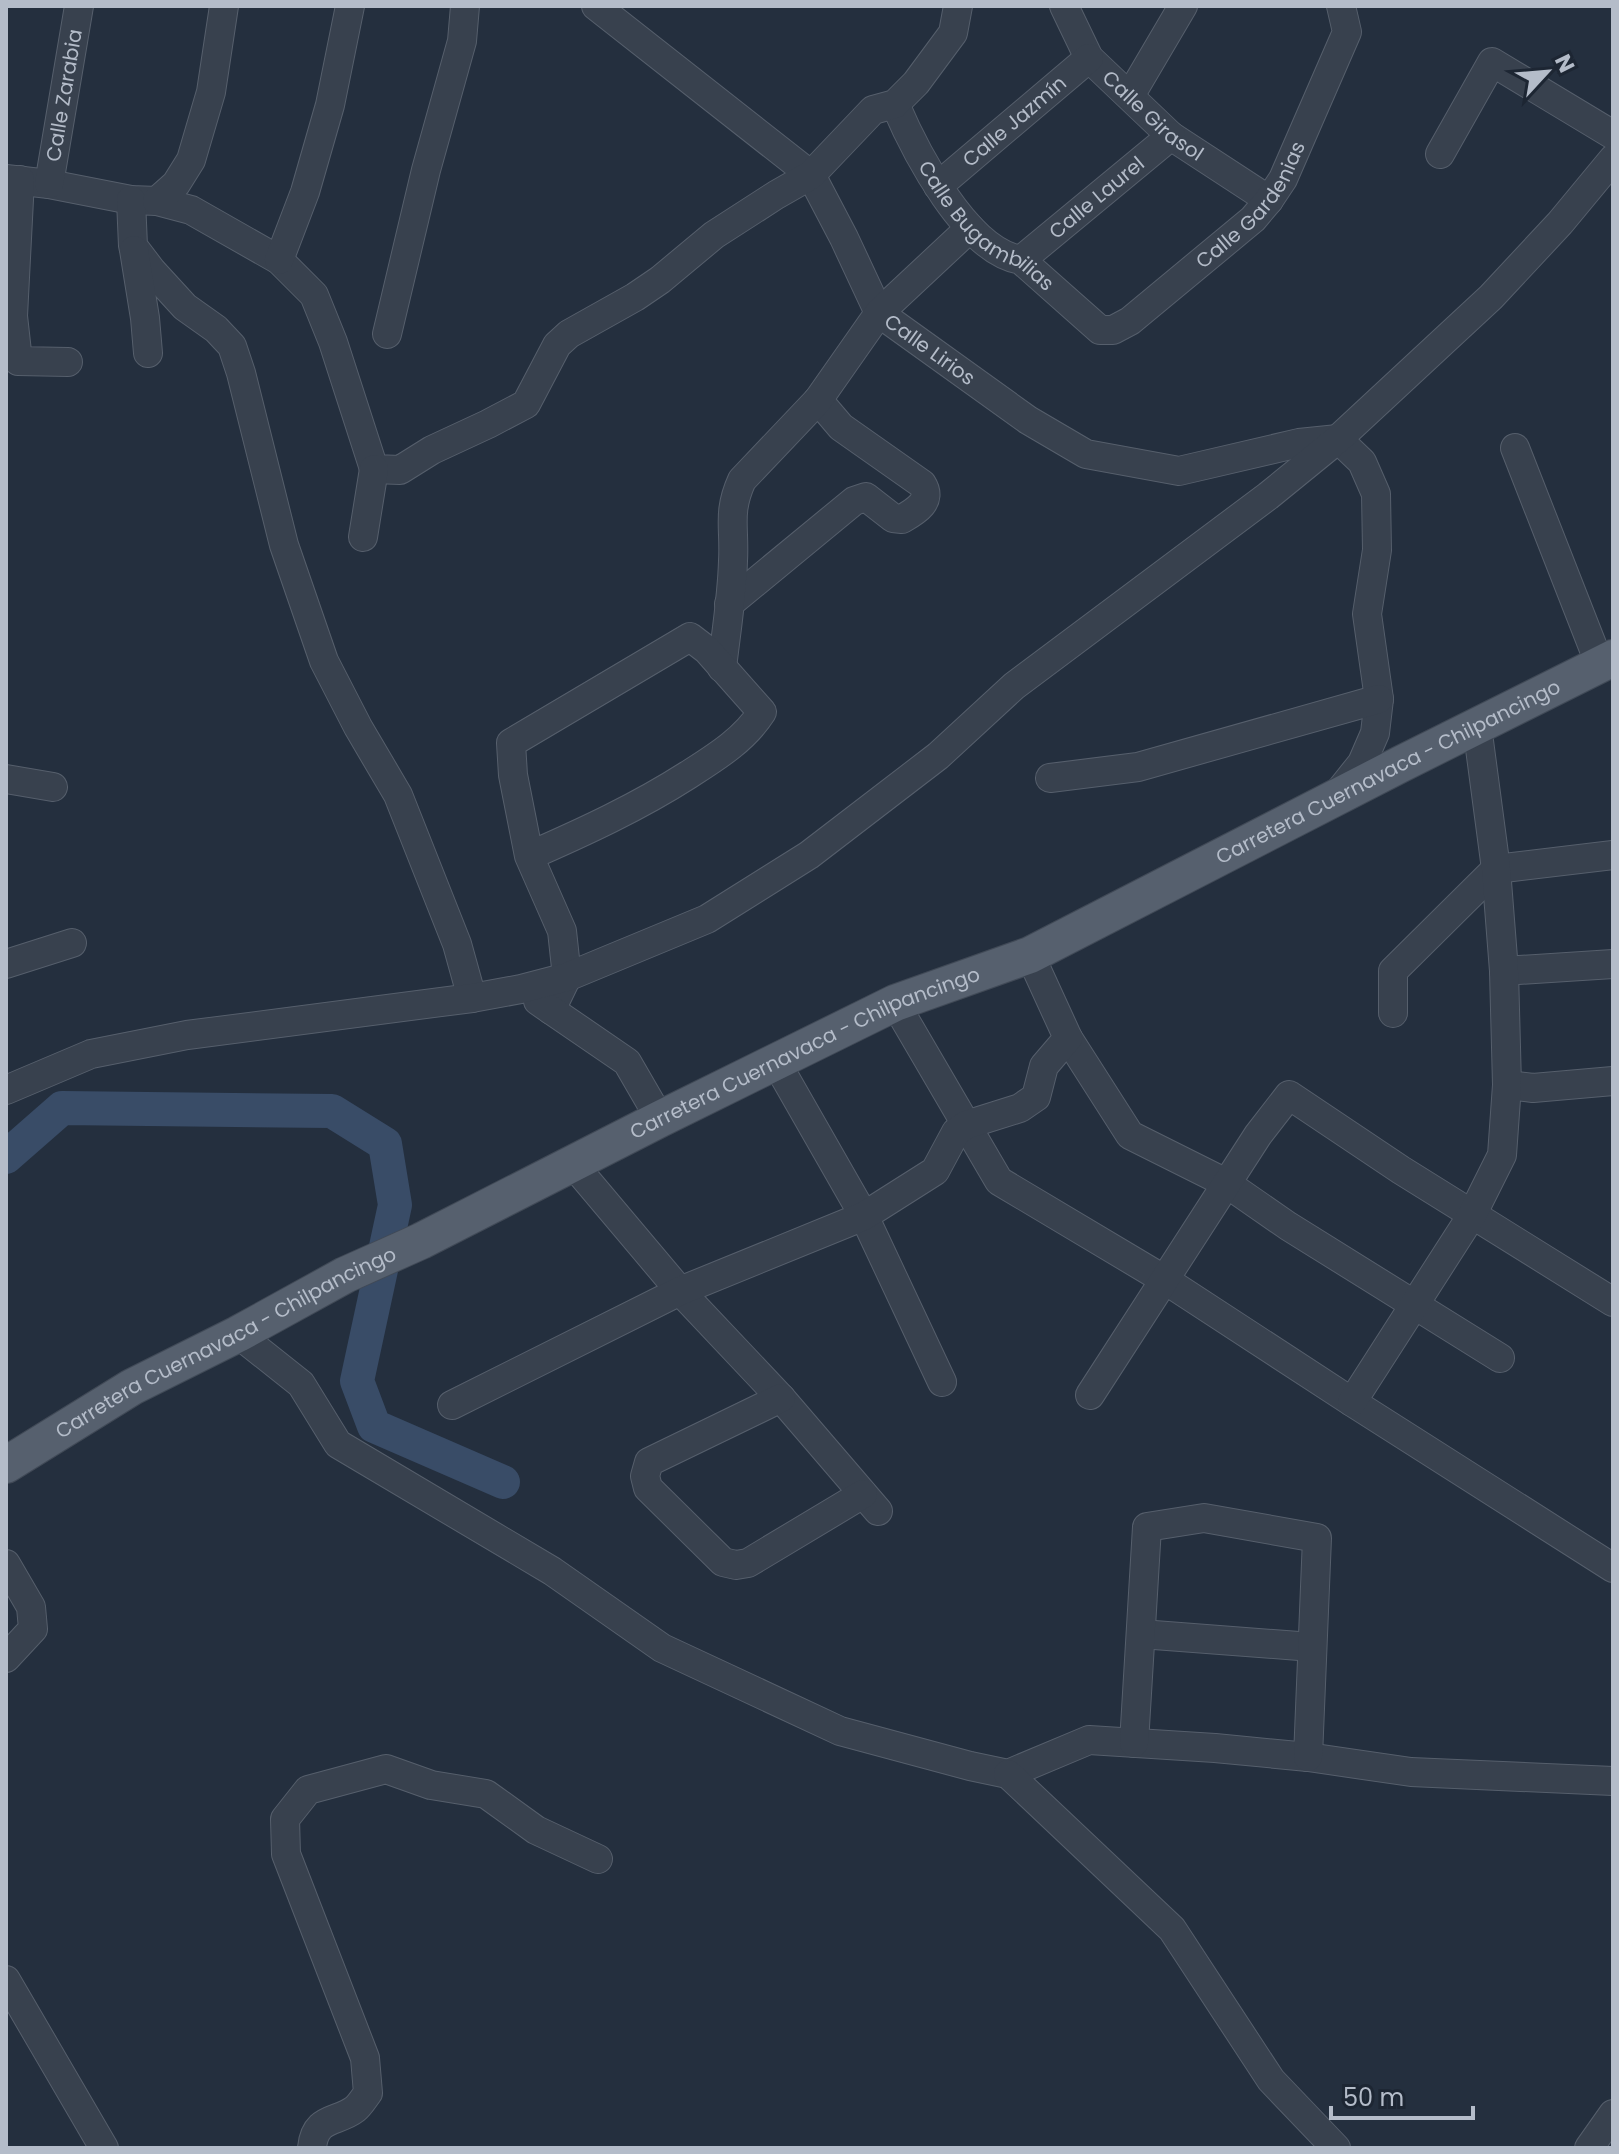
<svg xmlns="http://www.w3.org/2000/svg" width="1619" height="2154" font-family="Poppins,sans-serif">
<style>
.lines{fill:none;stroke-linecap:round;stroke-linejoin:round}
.river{stroke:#394c67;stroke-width:34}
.minor-casing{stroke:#565f6c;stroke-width:30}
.major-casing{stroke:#414a57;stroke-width:38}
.minor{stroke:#38414e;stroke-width:28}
.major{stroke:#56606e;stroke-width:36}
.labels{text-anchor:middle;stroke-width:6;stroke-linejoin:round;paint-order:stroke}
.street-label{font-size:20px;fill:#b4bcc9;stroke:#1d2633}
</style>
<rect width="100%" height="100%" fill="#242f3e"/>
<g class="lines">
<path class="river" d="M6,1157L62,1108L332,1111L385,1144L395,1205L357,1381L374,1426L503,1482"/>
<g class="minor-casing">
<g id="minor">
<path id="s1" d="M596,6L811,175L844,238L879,313L1028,420L1086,454L1179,471L1299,443L1338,439L1362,462L1376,494L1377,550L1367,614L1379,699L1375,733L1362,763L1338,793"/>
<path id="s2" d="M1064,6L1089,58L1171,136L1269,200"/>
<path d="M1130,96L1183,6"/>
<path id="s3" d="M895,104C915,151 966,251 1021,260L1100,330H1113L1130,321L1253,219L1269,200L1283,179L1347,32L1341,6"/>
<path d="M1440,154L1492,62L1613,135"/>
<path d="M6,179L49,184L131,200L157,201L191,210L279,260L314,295L333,342L374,469L400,470L432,450L488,424L526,404L557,345L569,334L635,297L660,280L714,235L776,195L811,175L873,110L895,104L916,83L953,33L958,6"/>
<path d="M20,180L13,316L18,361L68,362"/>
<path id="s4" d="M49,184L79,6"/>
<path id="s5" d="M938,186L1089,58"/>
<path d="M131,200L133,246L152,271L185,307L216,329L232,346L241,373L284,545L324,661L358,727L398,795L457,944L472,998"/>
<path d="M157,201L176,184L191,160L211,92L224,6"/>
<path d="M134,250L145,318L148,353"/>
<path d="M279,260L305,192L330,105L350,6"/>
<path id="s6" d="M1021,260L1171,136"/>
<path d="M387,334L426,170L462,41L465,6"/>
<path d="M1515,448L1600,665"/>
<path d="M363,537L374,469"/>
<path d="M729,604L854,501L866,497L893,518L902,519C916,511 933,501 922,484L841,427L818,400"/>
<path d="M722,668C726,633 732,597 733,561C735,527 727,513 742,480L818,400L879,313L970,228"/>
<path d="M1050,778L1138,767L1379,699"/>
<path d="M6,779L53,787"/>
<path d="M529,856C584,832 638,807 688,775C716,757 744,740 762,712L707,650L690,637L511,743L513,775L529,856L562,931L567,977L551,1010"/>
<path d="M6,964L72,943"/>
<path d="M1504,971L1613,964"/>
<path d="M538,1001L627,1062L660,1119"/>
<path d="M895,1003L999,1181L1165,1280L1352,1402L1613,1568"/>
<path d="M1393,1013V971L1496,869L1613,855"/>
<path d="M1068,1038L1130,1135L1226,1183L1288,1226L1500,1358"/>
<path d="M776,1062L864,1216L942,1382"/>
<path d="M1507,1085L1533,1088L1613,1081"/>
<path d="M6,1090L91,1054L187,1035L472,998L521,989L567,977L707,919L809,855L938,756L1014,686L1268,496L1338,439L1491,297L1560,223L1613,159"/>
<path d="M573,1164L680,1291L781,1398L878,1511"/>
<path d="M238,1334L301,1384L338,1444L552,1571L662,1648L840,1731L970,1766L1008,1774L1089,1740L1215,1748L1308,1757L1411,1772L1613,1781"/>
<path d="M1090,1395L1258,1135L1289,1095L1401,1170L1613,1302"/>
<path d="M781,1398L649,1462L645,1476L648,1488L723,1562L736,1565L748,1563L863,1494"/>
<path d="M1352,1402L1472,1215L1502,1155L1507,1085L1504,971L1496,869L1477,726"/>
<path d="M452,1405L680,1291L864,1216L935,1171L956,1132L966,1125L1020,1108L1036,1097L1044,1066L1068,1038L1030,955"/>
<path d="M6,1564L31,1607L33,1629L6,1658"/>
<path d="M1141,1634L1312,1647"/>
<path d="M1134,1743L1147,1527L1204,1518L1317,1538L1308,1757"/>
<path d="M1008,1774L1172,1929L1271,2080L1336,2148"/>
<path d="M6,1980L104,2148"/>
<path d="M312,2148C315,2116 337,2123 355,2109C360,2105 364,2098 368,2093L365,2058L286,1854L285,1819L308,1790L386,1769L431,1785L486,1794L536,1830L598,1859"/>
<path d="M1589,2148L1613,2114"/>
</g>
</g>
<g class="major-casing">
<g id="major">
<path id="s7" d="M6,1465L132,1387L238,1334L345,1275L421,1241L660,1119L895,1003L1030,955L1401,764L1613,658"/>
</g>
</g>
<use href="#minor" class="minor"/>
<use href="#major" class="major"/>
</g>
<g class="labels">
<g class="street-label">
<text dy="7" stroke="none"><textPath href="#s4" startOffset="90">Calle Zarabia</textPath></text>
<text dy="7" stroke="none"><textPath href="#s2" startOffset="144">Calle Girasol</textPath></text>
<text dy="7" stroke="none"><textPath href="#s5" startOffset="100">Calle Jazmín</textPath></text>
<text dy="7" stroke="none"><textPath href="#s6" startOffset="98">Calle Laurel</textPath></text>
<text dy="7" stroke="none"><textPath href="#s3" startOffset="514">Calle Gardenias</textPath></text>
<text dy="7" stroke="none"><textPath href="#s3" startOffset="156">Calle Bugambilias</textPath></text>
<text dy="7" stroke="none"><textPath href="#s1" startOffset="490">Calle Lirios</textPath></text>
<text dy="7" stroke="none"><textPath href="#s7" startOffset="1548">Carretera Cuernavaca - Chilpancingo</textPath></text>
<text dy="7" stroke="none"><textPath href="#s7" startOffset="900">Carretera Cuernavaca - Chilpancingo</textPath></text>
<text dy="7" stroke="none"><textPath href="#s7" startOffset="252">Carretera Cuernavaca - Chilpancingo</textPath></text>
</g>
</g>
<rect width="1619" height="2154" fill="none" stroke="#b4bcc9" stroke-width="16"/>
<g transform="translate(1547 72) rotate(64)" stroke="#1d2633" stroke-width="6" paint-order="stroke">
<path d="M0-6L14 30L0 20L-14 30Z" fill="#b4bcc9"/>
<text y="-12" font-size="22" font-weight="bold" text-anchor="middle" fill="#b4bcc9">N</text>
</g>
<path d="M1331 2106v12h142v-12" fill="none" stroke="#b4bcc9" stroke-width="4"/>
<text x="1343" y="2106" font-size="24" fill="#b4bcc9" stroke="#1d2633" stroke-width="6" paint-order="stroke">50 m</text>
</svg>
